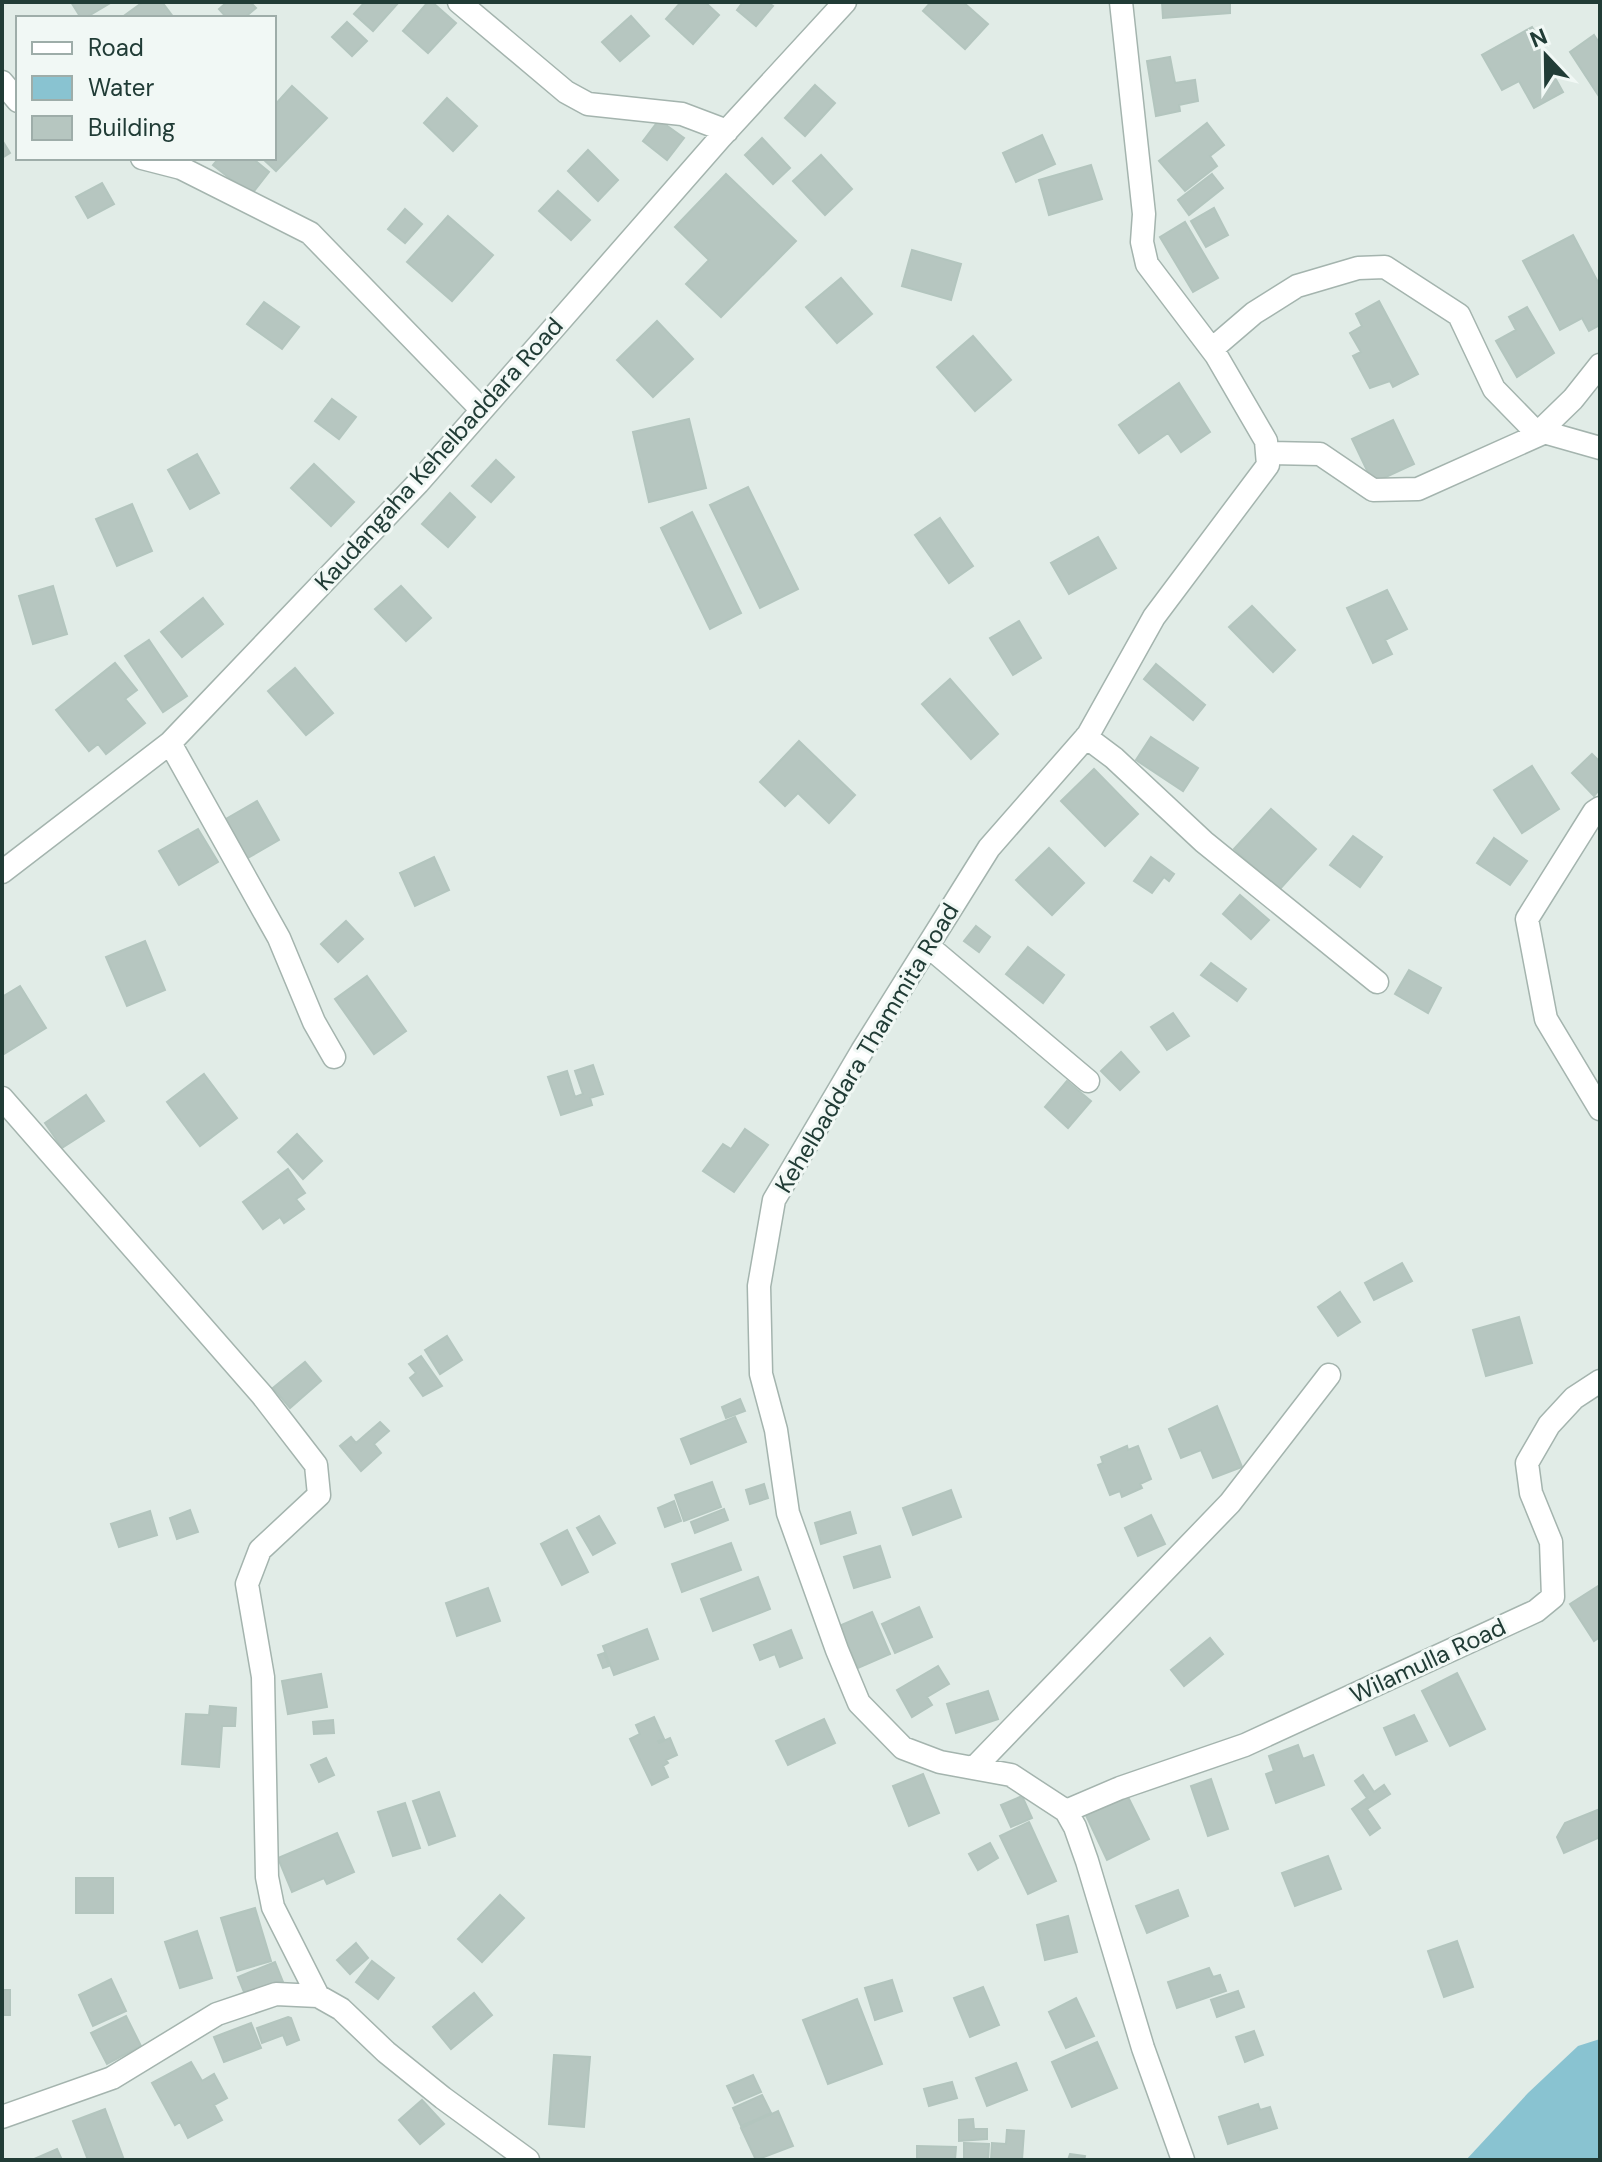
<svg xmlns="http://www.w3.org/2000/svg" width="1602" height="2162" font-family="'DM Sans',sans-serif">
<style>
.water{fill:#89c3d1}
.building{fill:#b6c6c0;stroke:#b3c5be;stroke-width:2}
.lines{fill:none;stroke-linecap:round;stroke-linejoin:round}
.street-casing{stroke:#a4b4ae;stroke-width:25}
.street{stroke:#fff;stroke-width:22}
.labels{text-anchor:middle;stroke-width:6;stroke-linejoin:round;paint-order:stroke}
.street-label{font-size:24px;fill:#213c36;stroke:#f1f8f5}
</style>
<rect width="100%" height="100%" fill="#e1ece7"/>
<path class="water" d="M1600,2039V2160H1466L1528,2093L1578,2046Z"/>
<path class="building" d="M71,2H112L85,18H81Z
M143,2H162L174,18H121Z
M227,2H250L256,8L244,18H227L219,9Z
M365,2H399L373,31L354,14Z
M428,2H432L456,23L428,53L403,31Z
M681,2H705L719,15L693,44L666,19Z
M743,2H767L773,6L756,26L737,10Z
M931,2H963L988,24L965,49L923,11Z
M1162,2H1230V13L1163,18Z
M631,16L649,36L620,61L602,42Z
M347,22L367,41L352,56L332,37Z
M1532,27L1552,62L1548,65L1563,92L1534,108L1519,81L1502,90L1482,55Z
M1594,35L1600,44V98L1570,52Z
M1170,57L1175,83L1195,80L1198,101L1179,105L1180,111L1156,116L1147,61Z
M815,85L835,103L805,136L785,118Z
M292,86L327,118L276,171L262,158H274V106Z
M447,98L477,126L453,151L424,123Z
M659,120L684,138L667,160L643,141Z
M1207,123L1224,145L1210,156L1217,166L1185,191L1159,161Z
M1042,135L1055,164L1016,182L1003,153Z
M762,138L790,168L773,184L745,155Z
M2,140L10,153L2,158Z
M588,150L618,180L598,201L568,171Z
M821,155L852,189L825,215L793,181Z
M219,158H252L269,172L251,195L213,165Z
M1091,165L1102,199L1049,215L1039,180Z
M726,174L796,241L721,317L686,284L709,260L675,227Z
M1212,174L1223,188L1189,215L1178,200Z
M102,183L114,204L88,218L76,197Z
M558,191L590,220L571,240L539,211Z
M1214,208L1228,235L1206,247L1191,221Z
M405,209L422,224L405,243L388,229Z
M448,216L493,255L452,301L407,262Z
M1185,222L1218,278L1193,292L1160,237Z
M1573,235L1600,286V325L1589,331L1582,318L1560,330L1523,261Z
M912,250L961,264L951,300L902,286Z
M841,278L872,314L837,343L806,307Z
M1379,301L1418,374L1393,387L1390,381L1370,388L1353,356L1361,352L1350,333L1362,326L1356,314Z
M264,302L299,327L282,349L247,324Z
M1527,307L1554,353L1517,377L1496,341L1516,330L1509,317Z
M657,321L693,359L653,397L617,360Z
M973,336L1011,380L975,411L937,367Z
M1179,383L1210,432L1181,452L1168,433L1139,453L1119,425Z
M332,399L356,417L339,439L315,421Z
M689,419L706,488L649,502L633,432Z
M1393,420L1414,464L1373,483L1352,439Z
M197,454L219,493L190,509L168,470Z
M496,460L514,477L491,502L472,486Z
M314,464L354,502L331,526L291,488Z
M748,487L798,589L760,608L710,505Z
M450,493L475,517L448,547L422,524Z
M132,504L152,551L117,566L96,519Z
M692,512L741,613L710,629L661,528Z
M940,518L973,566L949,583L915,535Z
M1098,537L1116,568L1069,594L1051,563Z
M53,586L67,634L33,644L19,596Z
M401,586L431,618L406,641L375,609Z
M1387,590L1407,629L1385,640L1392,654L1373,663L1347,608Z
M203,598L223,624L182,657L161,632Z
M1252,606L1295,650L1273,672L1229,627Z
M1019,621L1041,658L1013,675L990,638Z
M149,640L187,696L163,712L125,656Z
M115,663L137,690L125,699L145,723L106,754L98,744L89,751L56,710Z
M1156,664L1205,705L1193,720L1144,679Z
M295,668L333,713L306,735L268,691Z
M950,679L998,734L971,759L922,704Z
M1151,737L1198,768L1183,791L1136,760Z
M799,741L855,795L829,823L798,793L785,806L760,782Z
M1592,754L1600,762V789L1594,796L1572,773Z
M1532,766L1559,809L1522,833L1494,790Z
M1094,769L1138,814L1105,846L1061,801Z
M257,801L279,840L246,859L224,820Z
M1271,809L1316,849L1279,890L1234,849Z
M198,829L218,862L179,885L159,851Z
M1353,836L1382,857L1360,887L1330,865Z
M1494,838L1527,861L1510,885L1477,863Z
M1049,848L1084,883L1052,915L1016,880Z
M434,857L449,890L415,906L400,873Z
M1151,857L1174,874L1169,881L1164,877L1152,893L1134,881Z
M1240,895L1269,920L1251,939L1223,914Z
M346,921L363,939L338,962L321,944Z
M976,926L990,937L979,952L964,941Z
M145,941L165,990L127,1006L106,957Z
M1028,947L1064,975L1043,1003L1006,974Z
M1211,963L1246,989L1237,1001L1201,975Z
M1409,970L1441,988L1428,1013L1395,994Z
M367,976L406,1031L374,1054L335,999Z
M20,986L46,1028L4,1054L2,997Z
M1173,1013L1189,1036L1167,1050L1151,1027Z
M1121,1052L1139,1072L1120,1090L1101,1071Z
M593,1065L603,1094L590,1098L592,1105L561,1115L548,1077L567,1071L575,1097L583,1094L575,1071Z
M204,1074L237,1118L200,1146L167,1102Z
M1067,1081L1091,1101L1068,1128L1045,1107Z
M86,1095L104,1121L62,1148L45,1123Z
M745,1129L768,1145L734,1192L703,1171L723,1144L731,1149Z
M297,1134L322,1161L303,1179L278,1152Z
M288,1169L305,1193L296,1199L304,1209L284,1223L280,1217L263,1229L243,1202Z
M1402,1263L1412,1281L1374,1300L1365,1283Z
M1340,1292L1360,1322L1338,1336L1318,1307Z
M1519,1317L1532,1363L1486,1376L1473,1330Z
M447,1336L462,1360L440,1374L425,1350Z
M421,1356L442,1386L423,1396L410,1378L416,1373L409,1364Z
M305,1362L321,1381L290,1408L273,1388Z
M740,1399L745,1411L726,1418L722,1407Z
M1217,1406L1242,1467L1213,1478L1201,1450L1181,1458L1169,1429Z
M735,1417L746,1442L691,1464L681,1439Z
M380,1422L389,1431L374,1444L381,1453L361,1471L340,1446L351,1437L356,1443Z
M1127,1446L1128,1450L1138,1446L1151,1479L1140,1484L1142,1488L1122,1497L1120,1491L1110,1495L1098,1465L1103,1463L1101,1457Z
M712,1482L721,1507L684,1521L675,1495Z
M764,1484L768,1498L750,1504L746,1490Z
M951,1490L961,1517L913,1535L903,1508Z
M674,1501L681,1521L665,1527L658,1508Z
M724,1509L728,1520L695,1533L691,1522Z
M190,1510L198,1532L177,1539L170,1518Z
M150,1511L157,1535L119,1547L111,1524Z
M850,1512L856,1533L821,1544L815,1523Z
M1151,1515L1165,1544L1138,1556L1125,1528Z
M599,1516L615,1543L593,1555L577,1528Z
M567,1530L588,1572L562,1585L541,1544Z
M731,1543L741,1570L682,1592L672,1564Z
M880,1546L890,1577L854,1588L844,1557Z
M758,1577L770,1609L713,1631L701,1599Z
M1598,1586L1600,1589V1637L1594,1641L1570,1604Z
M488,1588L500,1621L457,1636L446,1603Z
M919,1607L932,1637L895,1653L882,1624Z
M872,1612L890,1654L858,1668L839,1626Z
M647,1629L658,1659L614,1675L603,1646Z
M791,1630L802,1658L780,1667L775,1654L760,1660L754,1645Z
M1210,1638L1223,1654L1184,1686L1171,1670Z
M604,1653L609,1666L603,1668L598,1655Z
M938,1666L949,1684L927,1697L932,1705L912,1717L897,1690Z
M1457,1673L1485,1729L1450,1746L1422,1691Z
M321,1674L327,1707L288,1714L282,1681Z
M988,1691L998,1719L956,1733L947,1704Z
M210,1706L236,1708L235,1726H222L219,1767L182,1764L186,1714L209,1715Z
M1414,1715L1427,1741L1396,1755L1384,1728Z
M654,1717L664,1739L658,1741L659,1743L670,1738L677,1755L666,1760L668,1763L663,1766L668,1777L652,1785L630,1739L640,1734L636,1725Z
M824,1719L835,1743L788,1765L776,1741Z
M333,1720L334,1733L314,1734L313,1722Z
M1298,1745L1303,1759L1313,1755L1324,1785L1276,1803L1266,1774L1274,1771L1269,1756Z
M326,1758L334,1775L319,1782L311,1765Z
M923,1774L939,1813L909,1826L893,1786Z
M1363,1775L1374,1792L1384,1785L1390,1794L1367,1809L1380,1828L1370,1835L1352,1809L1367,1798L1355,1781Z
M1211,1779L1228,1829L1208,1836L1191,1786Z
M1124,1789L1149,1839L1107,1860L1083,1809Z
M439,1792L455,1836L429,1845L413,1801Z
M1022,1796L1032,1818L1011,1827L1001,1805Z
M405,1803L420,1848L393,1856L378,1812Z
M1600,1809V1837L1564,1853L1557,1837L1565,1823Z
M1029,1822L1056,1881L1028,1894L1000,1836Z
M337,1833L354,1872L327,1884L324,1878L292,1892L278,1858Z
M990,1843L998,1858L978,1870L969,1854Z
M1328,1856L1341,1889L1295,1906L1282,1873Z
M76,1878H113V1913H76Z
M1178,1890L1188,1916L1147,1933L1136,1906Z
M500,1895L524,1918L482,1962L458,1939Z
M255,1908L271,1961L237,1971L221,1918Z
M1068,1916L1077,1952L1045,1960L1037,1925Z
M197,1931L212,1978L180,1988L165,1942Z
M1457,1941L1473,1987L1444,1997L1428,1951Z
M356,1943L368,1958L350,1974L337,1960Z
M372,1961L394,1978L378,1999L356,1982Z
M275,1962L283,1982L246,1997L238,1977Z
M1209,1968L1213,1977L1220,1975L1226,1991L1177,2008L1168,1982Z
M111,1979L126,2011L93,2026L79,1995Z
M892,1980L902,2011L875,2020L865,1988Z
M983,1987L999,2025L970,2037L954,1998Z
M2,1990H10V2015H2Z
M1238,1991L1244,2007L1217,2017L1211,2000Z
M474,1993L492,2015L451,2049L433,2027Z
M1076,1998L1094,2036L1066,2048L1049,2012Z
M857,1999L882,2064L828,2084L803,2020Z
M126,2016L141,2046L107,2064L91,2033Z
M288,2017L291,2018L299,2040L287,2045L283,2035L262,2043L257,2028Z
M251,2023L261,2048L224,2062L214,2037Z
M1254,2031L1263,2055L1245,2062L1236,2037Z
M1097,2042L1117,2088L1072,2107L1052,2062Z
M554,2055L590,2057L584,2127L549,2124Z
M191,2062L202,2081L214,2074L227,2098L214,2105L222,2120L188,2138L180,2122L175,2125L152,2083Z
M1016,2063L1027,2090L987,2106L976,2078Z
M753,2075L761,2092L735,2103L727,2086Z
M952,2082L957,2098L929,2106L924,2089Z
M762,2095L771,2113L741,2126L733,2108Z
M422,2100L444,2124L420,2144L399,2120Z
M1258,2104L1260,2110L1270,2107L1277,2128L1228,2144L1219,2117Z
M105,2109L124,2160H88L73,2121Z
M778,2111L793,2146L756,2160L741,2128Z
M973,2119L974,2129H987V2139L959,2141V2120Z
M1007,2130L1024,2131L1022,2160H991L992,2143L1006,2144Z
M964,2143L989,2144L988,2160H964Z
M917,2146L956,2147L955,2160H917Z
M57,2149L62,2160H32Z
M1070,2154L1085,2156L1084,2160H1068Z"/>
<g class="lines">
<g class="street-casing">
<path id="street" d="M459,2L566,92L588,104L682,114L727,131
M1121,2L1144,214L1142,242L1147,264L1216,355L1266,441L1268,465L1154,617L1088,735L989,848L862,1051L774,1200L759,1286L761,1374L776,1430L788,1513L837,1650L859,1703L903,1748L940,1762L1011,1775L1066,1811L1075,1827L1087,1861L1143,2048L1183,2160
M2,82L18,101
M142,158L181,168L310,233L482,410
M1212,349L1254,313L1297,286L1358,268L1385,267L1459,315L1494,389L1533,429L1600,448
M1539,432L1573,399L1600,365
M1267,453L1320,454L1373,490L1418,489L1543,433
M1086,737L1114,758L1204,842L1377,982
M170,743L279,938L314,1022L334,1057
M1600,808L1594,812L1527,919L1546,1019L1600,1109
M2,872L170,743L418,483L721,137L845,2
M928,946L1088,1081
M2,1098L262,1395L316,1465L319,1495L260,1550L247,1584L263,1677L267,1877L273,1907L318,1996
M974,1768L1230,1503L1329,1375
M1066,1811L1120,1788L1245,1745L1536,1611L1553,1597L1551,1542L1531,1493L1527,1463L1549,1425L1574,1398L1600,1381
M2,2117L112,2078L217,2014L276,1994L318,1996L341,2009L386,2052L443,2098L528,2160"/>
</g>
<use href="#street" class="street"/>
</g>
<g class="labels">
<g class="street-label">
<text transform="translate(439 454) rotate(-48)" y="8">Kaudangaha Kehelbaddara Road</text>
<text transform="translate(867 1048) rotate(-59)" y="8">Kehelbaddara Thammita Road</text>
<text transform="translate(1428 1661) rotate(-25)" y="8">Wilamulla Road</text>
</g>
</g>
<rect width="1602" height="2162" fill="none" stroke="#213c36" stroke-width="8"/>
<rect x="16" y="16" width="260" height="144" fill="#f1f8f5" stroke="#9eada9" stroke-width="2"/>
<rect x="32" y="42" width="40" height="12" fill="#ffffff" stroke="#9eada9" stroke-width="2"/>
<text x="88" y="56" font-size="24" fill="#213c36">Road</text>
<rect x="32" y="76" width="40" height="24" fill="#89c3d1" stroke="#9eada9" stroke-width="2"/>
<text x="88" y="96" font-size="24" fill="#213c36">Water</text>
<rect x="32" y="116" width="40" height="24" fill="#b6c6c0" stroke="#9eada9" stroke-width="2"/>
<text x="88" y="136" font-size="24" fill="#213c36">Building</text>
<g transform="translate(1546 56) rotate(338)" stroke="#f1f8f5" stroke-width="6" paint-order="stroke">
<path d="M0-6L14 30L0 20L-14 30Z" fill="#213c36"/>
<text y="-12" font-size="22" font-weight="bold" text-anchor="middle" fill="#213c36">N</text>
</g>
</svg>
